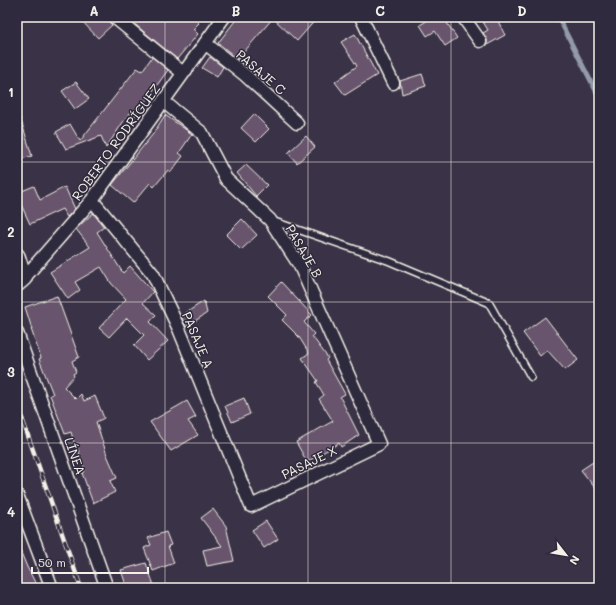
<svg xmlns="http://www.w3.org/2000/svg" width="616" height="605" font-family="Mali,sans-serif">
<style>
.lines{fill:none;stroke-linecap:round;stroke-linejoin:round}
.stream{stroke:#939ba8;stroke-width:4.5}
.building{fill:#67546d;stroke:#f4f1e8}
.service-casing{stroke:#f4f1e8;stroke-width:9}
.minor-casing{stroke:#f4f1e8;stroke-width:15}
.tertiary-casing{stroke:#f4f1e8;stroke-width:18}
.service{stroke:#2f2a3d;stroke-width:6}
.minor{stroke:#2f2a3d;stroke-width:12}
.tertiary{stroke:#2f2a3d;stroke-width:15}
.rail-casing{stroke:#f4f1e8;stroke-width:4.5}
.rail{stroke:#2f2a3d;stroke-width:3;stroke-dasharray:9;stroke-linecap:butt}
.grid{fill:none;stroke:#f4f1e8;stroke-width:1;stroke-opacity:0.55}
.labels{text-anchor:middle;stroke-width:3;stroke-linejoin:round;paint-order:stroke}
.street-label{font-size:13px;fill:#f4f1e8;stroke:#2f2a3d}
.neatline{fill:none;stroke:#f4f1e8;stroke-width:1.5}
.grid-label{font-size:13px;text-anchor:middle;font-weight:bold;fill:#f4f1e8}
</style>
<rect width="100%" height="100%" fill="#3a3247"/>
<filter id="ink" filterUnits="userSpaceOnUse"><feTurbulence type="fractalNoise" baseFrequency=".025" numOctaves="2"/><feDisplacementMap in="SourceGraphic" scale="8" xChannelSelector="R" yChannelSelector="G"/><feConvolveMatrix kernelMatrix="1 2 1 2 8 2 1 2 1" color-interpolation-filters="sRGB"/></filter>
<g filter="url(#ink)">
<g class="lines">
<path class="stream" d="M558,17L599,97"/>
</g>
<path class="building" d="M78,17H107L112,25L98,38Z
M126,17H193L199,23L193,29L198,34L177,59Z
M238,17H318L297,41L273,18L238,59L218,43Z
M427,17H456L447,23L457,38L445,46L435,31L427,36L420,25L428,20Z
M480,17H496L505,35L487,45V40L483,33L488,30Z
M355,34L377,75L345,95L335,82L357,66L341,42Z
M152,57L168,70L134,117L129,113L106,148L101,136L66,149L56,132L70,124L80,141L137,68L142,71Z
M210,57L223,67L217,77L202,68Z
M422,74L426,86L402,94L400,81Z
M76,82L89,99L75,109L62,91Z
M254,114L269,129L256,142L241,128Z
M165,115L192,134L179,153L183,156L171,172L168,170L154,187L150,183L133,203L112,185L153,134Z
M20,117L32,156L17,160V118Z
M306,136L315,147L297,163L288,153Z
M246,165L267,185L256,196L237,173Z
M34,186L40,200L65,187L75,209L67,217L62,209L30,224L17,196V193Z
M93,213L104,227L97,232L123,273L130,266L153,292L143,303L156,315L150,322L168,341L147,360L134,345L144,335L127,318L109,337L99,328L126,299L111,283L101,267L75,282L80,290L68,299L50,272L90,247L76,229Z
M242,219L257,235L241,250L226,235Z
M281,282L312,315L304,322L314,334L312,336L328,358L326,360L345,394L340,397L359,435L341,447L339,443L307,462L296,442L333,421L319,399L324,395L316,382L318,381L302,358L309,353L299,337L282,320L287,315L268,296Z
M57,296L79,357L72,361L76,372L73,374L74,376L64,387L76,399L81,394L84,401L95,396L104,418L96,422L107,455L117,478L110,481L115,492L93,503L82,473L85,471L78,449H76L71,432L65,434L50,395L53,394L39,359L41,358L31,329H32L25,307Z
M204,301L207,313L186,327L181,316Z
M545,317L578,360L565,370L547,350L540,356L523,333Z
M244,398L250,414L232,422L225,406Z
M187,401L196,417L188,421L198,435L171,451L150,422Z
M599,458V493L581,470Z
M213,509L226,526L234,561L207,566L203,550L222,546L201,518Z
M266,521L278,539L264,548L252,530Z
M166,532L171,545L168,546L174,563L153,571L144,548L151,545L148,538Z
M17,543L27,567L38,588H17Z
M146,563L155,588H127L121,570Z"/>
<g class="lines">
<g class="service-casing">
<path id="service" d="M273,221L389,261L489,303L531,377"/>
</g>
<g class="minor-casing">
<path id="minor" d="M114,17L183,73
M361,17L393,83
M463,17L480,41
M205,43L245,75L297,123
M92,200L153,274L179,329L251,506L379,444L300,266L270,220L226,179L202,133L163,101
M24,278L92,200L224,17
M17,333L107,588
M17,495L52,588"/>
</g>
<g class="tertiary-casing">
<path id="tertiary" d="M17,256L24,278L17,284"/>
</g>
<use href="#service" class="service"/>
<use href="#minor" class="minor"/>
<use href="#tertiary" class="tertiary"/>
<g class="rail-casing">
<path id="rail" d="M17,404L81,588"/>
</g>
<use href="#rail" class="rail"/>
</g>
</g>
<path class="grid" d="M165,17V588M308,17V588M451,17V588M17,162H599M17,302H599M17,443H599"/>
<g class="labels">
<g class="street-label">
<text transform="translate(261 72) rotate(41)" y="5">PASAJE C</text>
<text transform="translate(116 142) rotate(-54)" y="5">ROBERTO RODRÍGUEZ</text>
<text transform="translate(304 251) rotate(60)" y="5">PASAJE B</text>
<text transform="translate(198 340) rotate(67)" y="5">PASAJE A</text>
<text transform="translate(75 456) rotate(71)" y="5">LÍNEA</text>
<text transform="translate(309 462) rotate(-26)" y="5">PASAJE X</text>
</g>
</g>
<rect width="616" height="605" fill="none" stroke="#2f2a3d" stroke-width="44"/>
<g transform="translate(566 555) rotate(121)" stroke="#2f2a3d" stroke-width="3" paint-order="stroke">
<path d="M0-3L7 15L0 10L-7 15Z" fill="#f4f1e8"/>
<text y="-6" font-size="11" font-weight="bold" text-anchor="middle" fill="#f4f1e8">N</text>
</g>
<path d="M32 567v6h116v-6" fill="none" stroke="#f4f1e8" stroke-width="2"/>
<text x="38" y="567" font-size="12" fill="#f4f1e8" stroke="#2f2a3d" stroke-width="3" paint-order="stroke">50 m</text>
<rect x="22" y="22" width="572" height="561" class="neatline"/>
<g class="grid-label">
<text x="94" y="16">A</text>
<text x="236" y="16">B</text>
<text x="380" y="16">C</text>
<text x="522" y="16">D</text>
<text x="11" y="97">1</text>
<text x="11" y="237">2</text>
<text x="11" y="377">3</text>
<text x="11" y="517">4</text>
</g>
</svg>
